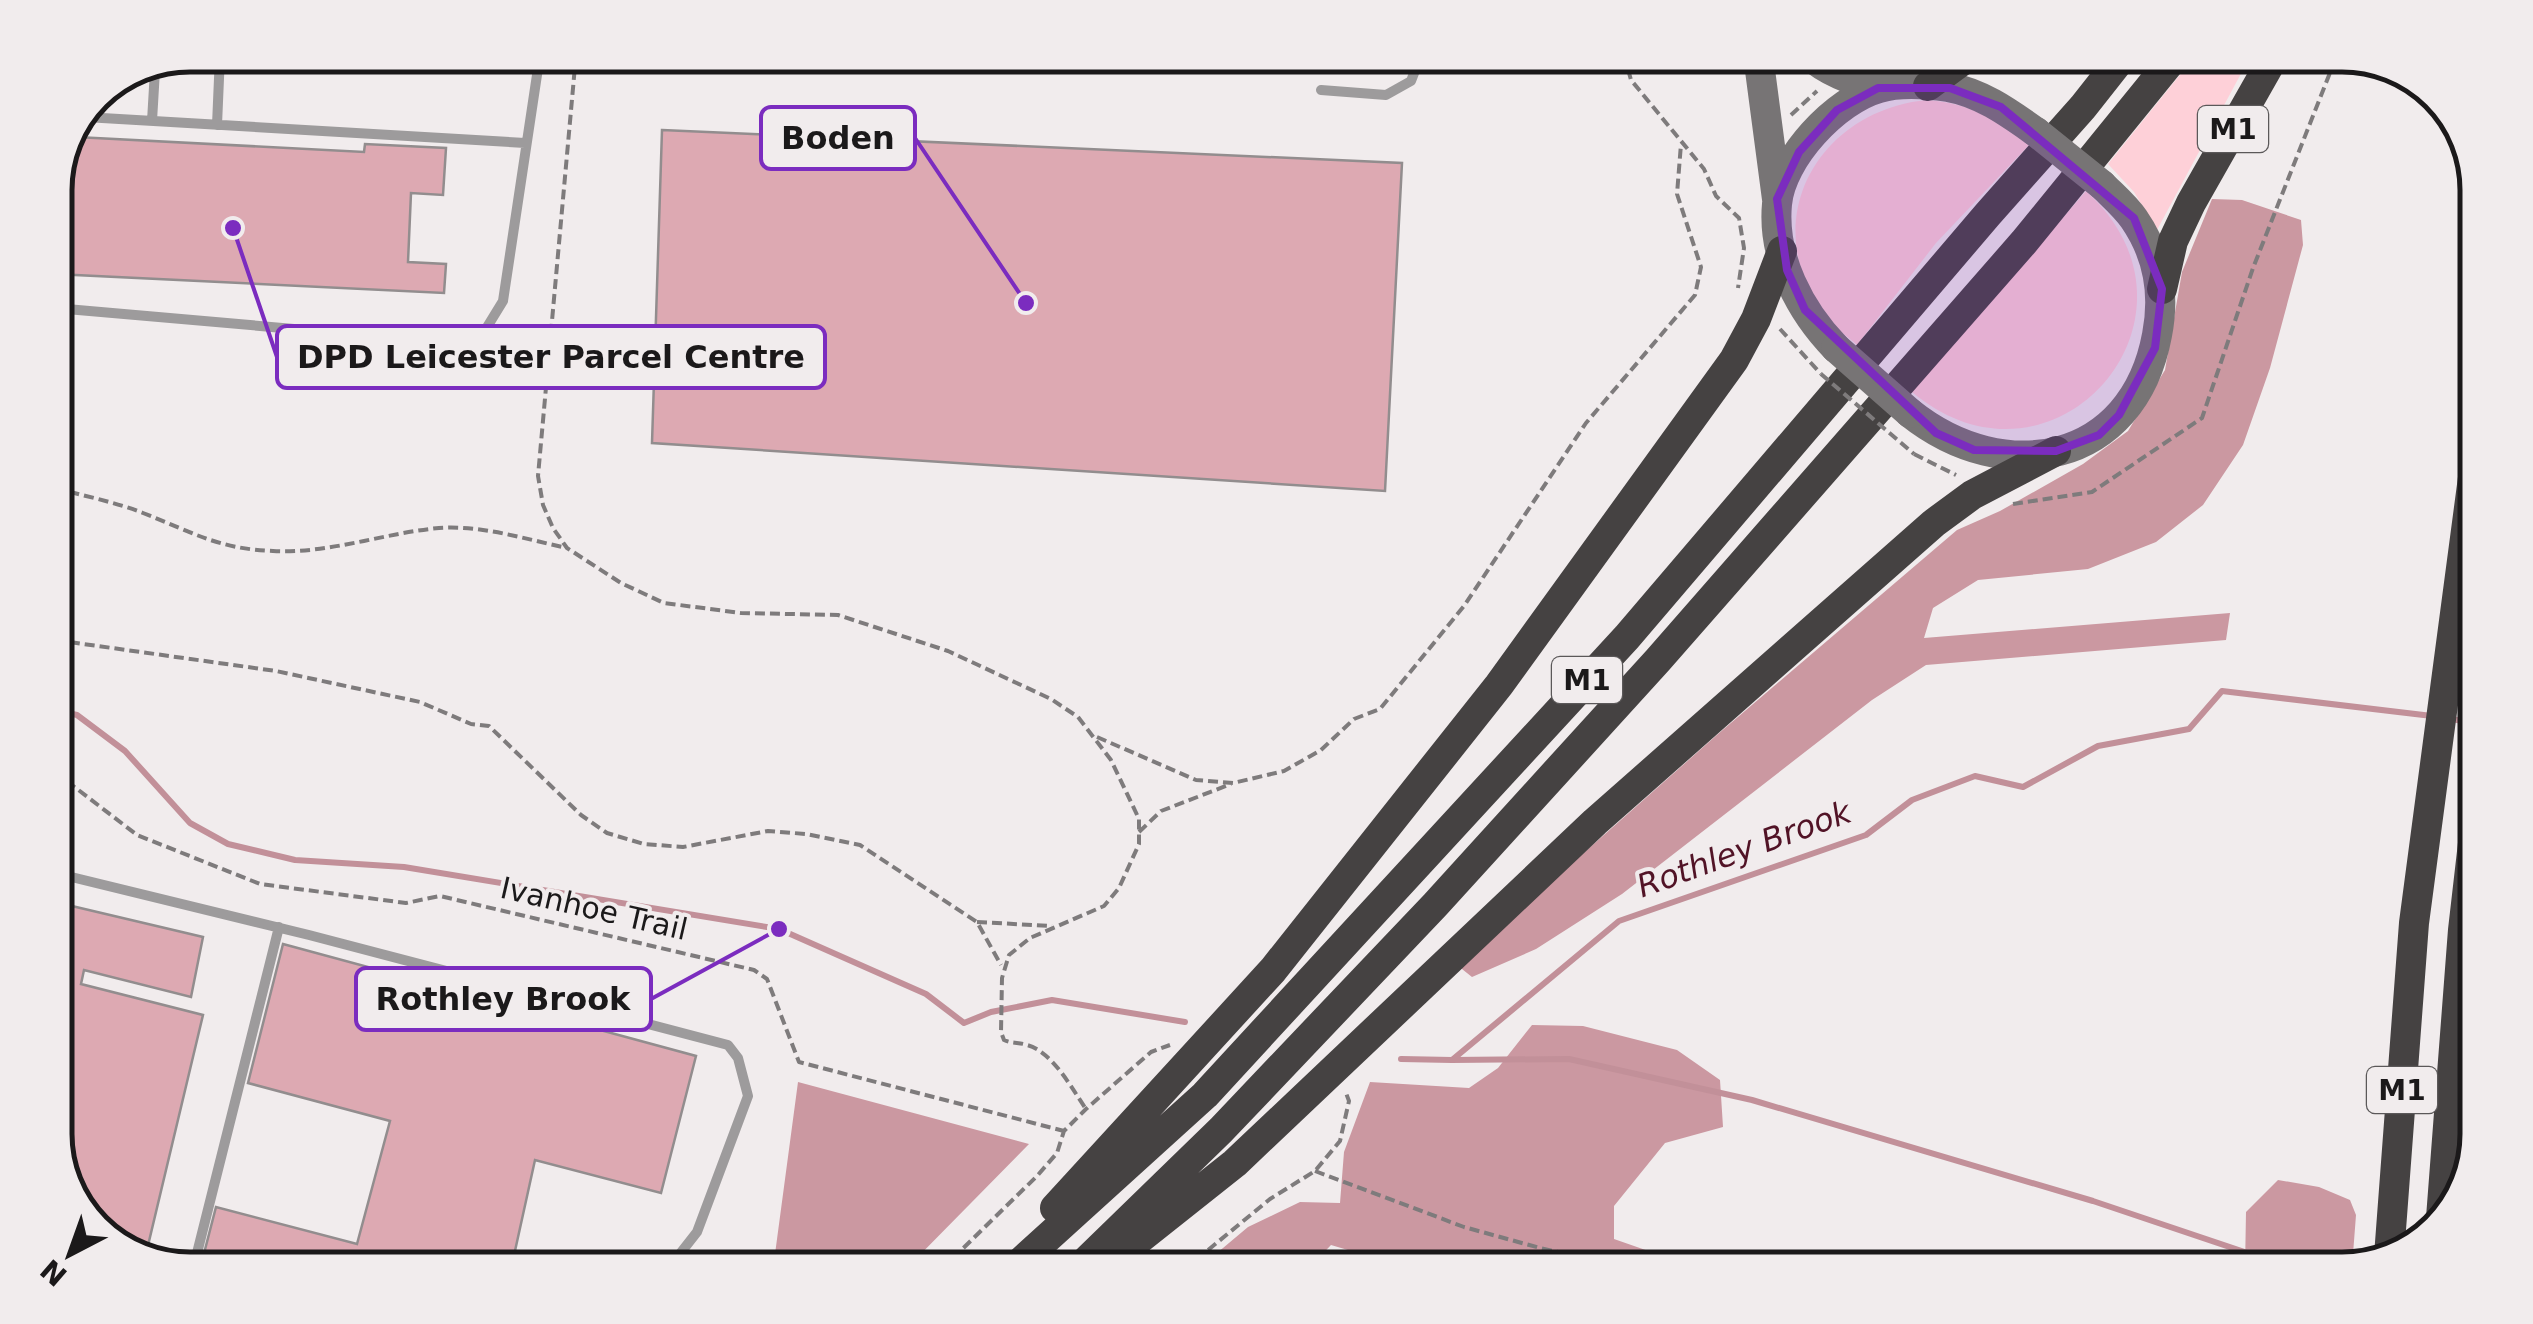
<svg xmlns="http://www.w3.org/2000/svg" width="2533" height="1324" font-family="'DejaVu Sans',sans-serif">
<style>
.green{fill:#fed0d8}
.forest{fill:#cb98a1}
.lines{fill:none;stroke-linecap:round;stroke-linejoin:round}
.stream{stroke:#c29099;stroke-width:6}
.building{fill:#dda9b2;stroke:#928d8e;stroke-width:2.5}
.path{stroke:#7e7b7c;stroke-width:4;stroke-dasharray:10 5;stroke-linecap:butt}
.lane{stroke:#9d9b9c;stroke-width:10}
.secondary{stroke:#777475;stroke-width:30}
.highway{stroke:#454242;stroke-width:30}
.path-bridge{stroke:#7e7b7c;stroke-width:4;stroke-dasharray:10 5;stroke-linecap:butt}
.secondary-bridge{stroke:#777475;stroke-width:30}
.marked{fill:#7b2cbf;fill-opacity:0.2;stroke:#7b2cbf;stroke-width:8;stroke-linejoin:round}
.labels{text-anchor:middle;stroke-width:8;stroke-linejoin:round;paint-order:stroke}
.shield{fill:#f1eced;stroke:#5b5859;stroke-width:2.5}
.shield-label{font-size:28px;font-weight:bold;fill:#1b191a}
.street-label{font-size:30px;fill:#1b191a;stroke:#f1eced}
.water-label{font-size:32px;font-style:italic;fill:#511326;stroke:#f1eced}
.rim{fill:none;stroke:#1b191a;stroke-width:5}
.leader{fill:none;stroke:#7b2cbf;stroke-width:4}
.callout-dot{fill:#7b2cbf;stroke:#f1eced;stroke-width:4}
.callout{fill:#f1eced;stroke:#7b2cbf;stroke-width:4}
.callout-label{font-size:32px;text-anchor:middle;font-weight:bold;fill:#1b191a}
</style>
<rect width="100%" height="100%" fill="#f1eced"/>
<path class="green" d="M1844,55H1958L1928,67L1852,61Z
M2196,55H2251L2157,230L2134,192L2108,164Z
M1926,100C1972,103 1993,119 2030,144L1936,243L1857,345C1844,334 1829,323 1819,308C1759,214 1821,111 1926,100Z
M2086,191C2224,316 2054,511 1912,392Z"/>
<path class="forest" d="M2212,199L2242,200L2301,220L2303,245L2270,368L2243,445L2203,505L2156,542L2088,569L1978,580L1933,608L1924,638L2230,613L2226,640L1926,665L1872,700L1622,894L1536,949L1472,977L1457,965L1718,734L1957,530L2000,511L2083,464L2128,431L2165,370L2182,272Z
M1532,1025L1583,1026L1677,1050L1720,1080L1723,1127L1665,1143L1614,1206V1239L1700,1269H1412L1331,1245L1308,1269H1198L1248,1227L1300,1202L1340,1203L1344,1152L1370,1082L1469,1088L1498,1068Z
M798,1082L1029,1144L906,1269H773Z
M2278,1180L2319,1187L2350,1200L2356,1215L2352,1267L2245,1269L2246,1212Z"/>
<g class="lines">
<path class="stream" d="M55,710L77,715L125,751L190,823L228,844L295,860L404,867L779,929L926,994L964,1023L991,1012L1052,1000L1185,1022
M2450,719L2478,723
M1401,1059L1452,1060L1619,921L1866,835L1912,800L1975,776L2023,787L2098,746L2189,729L2222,691L2432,716
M1452,1060L1569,1059L1752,1100L2093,1201L2295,1269"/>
</g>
<path class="building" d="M662,130L1402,163L1385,491L652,443Z
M76,137L364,152L365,144L446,148L443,195L411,193L408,262L446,264L444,293L55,274V182Z
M55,902L203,937L191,997L84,970L81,984L203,1015L145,1258L130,1255L78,1209L55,1143Z
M283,944L696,1056L661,1193L535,1160L511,1269H200L216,1207L357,1244L390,1121L248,1083Z"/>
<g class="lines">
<path class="path" d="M576,55L538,476L543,505L553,528L567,548L621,583L664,603L741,613L838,615L948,651L1051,699L1078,717L1111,760L1139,819V844L1119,888L1104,906L1030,938L1009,955L1002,978L1001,1032L1004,1040C1013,1044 1019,1042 1027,1045C1053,1052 1072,1089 1086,1109
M1624,55L1631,80L1704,169L1716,196L1739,218L1744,248L1738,288
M1791,115L1817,91
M1780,329L1821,374
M1914,454L1956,475
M55,488C84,496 115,502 143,513C192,532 218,549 273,551C329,554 384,533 439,528C482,525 525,539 567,548
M2013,504L2092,492L2202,418L2253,268L2337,55
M55,640L276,671L420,702L471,724L489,726L581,815L607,833L644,844L683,847L768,831L806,834L860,845L977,922L1001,965
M1097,737L1196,780L1233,783L1284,771L1321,750L1354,719L1380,709L1464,606L1586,423L1695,295L1701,267L1677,194L1681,144
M55,772L137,835L260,884L406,903L440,896L754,970L767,979L799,1062L1064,1131
M1139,832L1161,811L1231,784
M977,922L1052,926
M1315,1171L1464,1227L1540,1248L1635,1269
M942,1269L1037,1176L1057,1153L1064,1131L1086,1109L1151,1052L1170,1045
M1185,1269L1270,1199L1315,1171L1340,1141L1349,1101L1346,1093"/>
<path class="lane" d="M1321,90L1386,95L1411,81L1421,55
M85,117L525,143
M152,121L155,70
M217,125L220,55
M55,308L455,343L484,332L503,301L540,55
M55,873L309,935L728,1045L738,1058L748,1096L697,1232L668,1269
M193,1269L279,927"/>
<path class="secondary" d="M1758,55L1777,199
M1809,55C1829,73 1853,80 1878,88
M1836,348C1800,311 1772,258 1777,204C1781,158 1836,100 1879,88C1900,82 1927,84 1948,87C1982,93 2009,113 2036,132
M1910,413C2004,488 2133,465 2157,335C2165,294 2158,254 2134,219C2125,206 2113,196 2102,185"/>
<path class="highway" d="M1928,86L1970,55
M2162,289L2173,241L2191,203L2275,55
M1055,1208L1273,970L1499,685L1734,360L1756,319L1782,251
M2441,1218L2463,930L2478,800
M2389,1256L2414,923L2478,440
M1104,1267L1235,1163L1595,822L1934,523L1972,495L2056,451
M1013,1269L1205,1095L1627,637L1988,214L2083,107L2124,55
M1078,1269L1221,1130L1435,905L1658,660L2024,242L2176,55"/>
<path class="path-bridge" d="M1821,374L1914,454"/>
<path class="secondary-bridge" d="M2036,132L2102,185
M1836,348L1910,413"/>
</g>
<path class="marked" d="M1878,88H1950L2001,107L2134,218L2162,289L2155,348L2119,415L2099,435L2056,451L1974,450L1936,433L1805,310L1787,270L1777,199L1799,152L1837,110Z"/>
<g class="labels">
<g class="shield">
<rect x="2198" y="106" width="70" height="46" rx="8"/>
<rect x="1552" y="657" width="70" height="46" rx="8"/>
<rect x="2367" y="1067" width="70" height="46" rx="8"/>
</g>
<g class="shield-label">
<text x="2233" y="139">M1</text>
<text x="1587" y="690">M1</text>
<text x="2402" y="1100">M1</text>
</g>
<g class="street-label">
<text transform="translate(594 909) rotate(13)" y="10">Ivanhoe Trail</text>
</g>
<g class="water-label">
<text transform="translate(1744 849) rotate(-20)" y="11">Rothley Brook</text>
</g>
</g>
<path d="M0 0H2533V1324H0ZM190 72H2342A118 118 0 0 1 2460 190V1134A118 118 0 0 1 2342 1252H190A118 118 0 0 1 72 1134V190A118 118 0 0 1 190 72Z" fill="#f1eced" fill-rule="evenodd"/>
<path class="rim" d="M190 72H2342A118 118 0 0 1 2460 190V1134A118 118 0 0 1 2342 1252H190A118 118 0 0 1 72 1134V190A118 118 0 0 1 190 72Z"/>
<path class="leader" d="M1026 303L915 138M233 228L277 357M779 929L651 999"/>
<g class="callout-dot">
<circle cx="1026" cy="303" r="10"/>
<circle cx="233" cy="228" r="10"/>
<circle cx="779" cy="929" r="10"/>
</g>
<g class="callout">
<rect x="761" y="107" width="154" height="62" rx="10"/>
<rect x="277" y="326" width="548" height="62" rx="10"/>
<rect x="356" y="968" width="295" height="62" rx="10"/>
</g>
<g class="callout-label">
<text x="838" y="149">Boden</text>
<text x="551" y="368">DPD Leicester Parcel Centre</text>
<text x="503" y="1010">Rothley Brook</text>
</g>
<g transform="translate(70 1254) rotate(221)" stroke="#f1eced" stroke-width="8" paint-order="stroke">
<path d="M0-8L18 38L0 25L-18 38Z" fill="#1b191a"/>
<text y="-15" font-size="28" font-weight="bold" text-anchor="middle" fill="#1b191a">N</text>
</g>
</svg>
